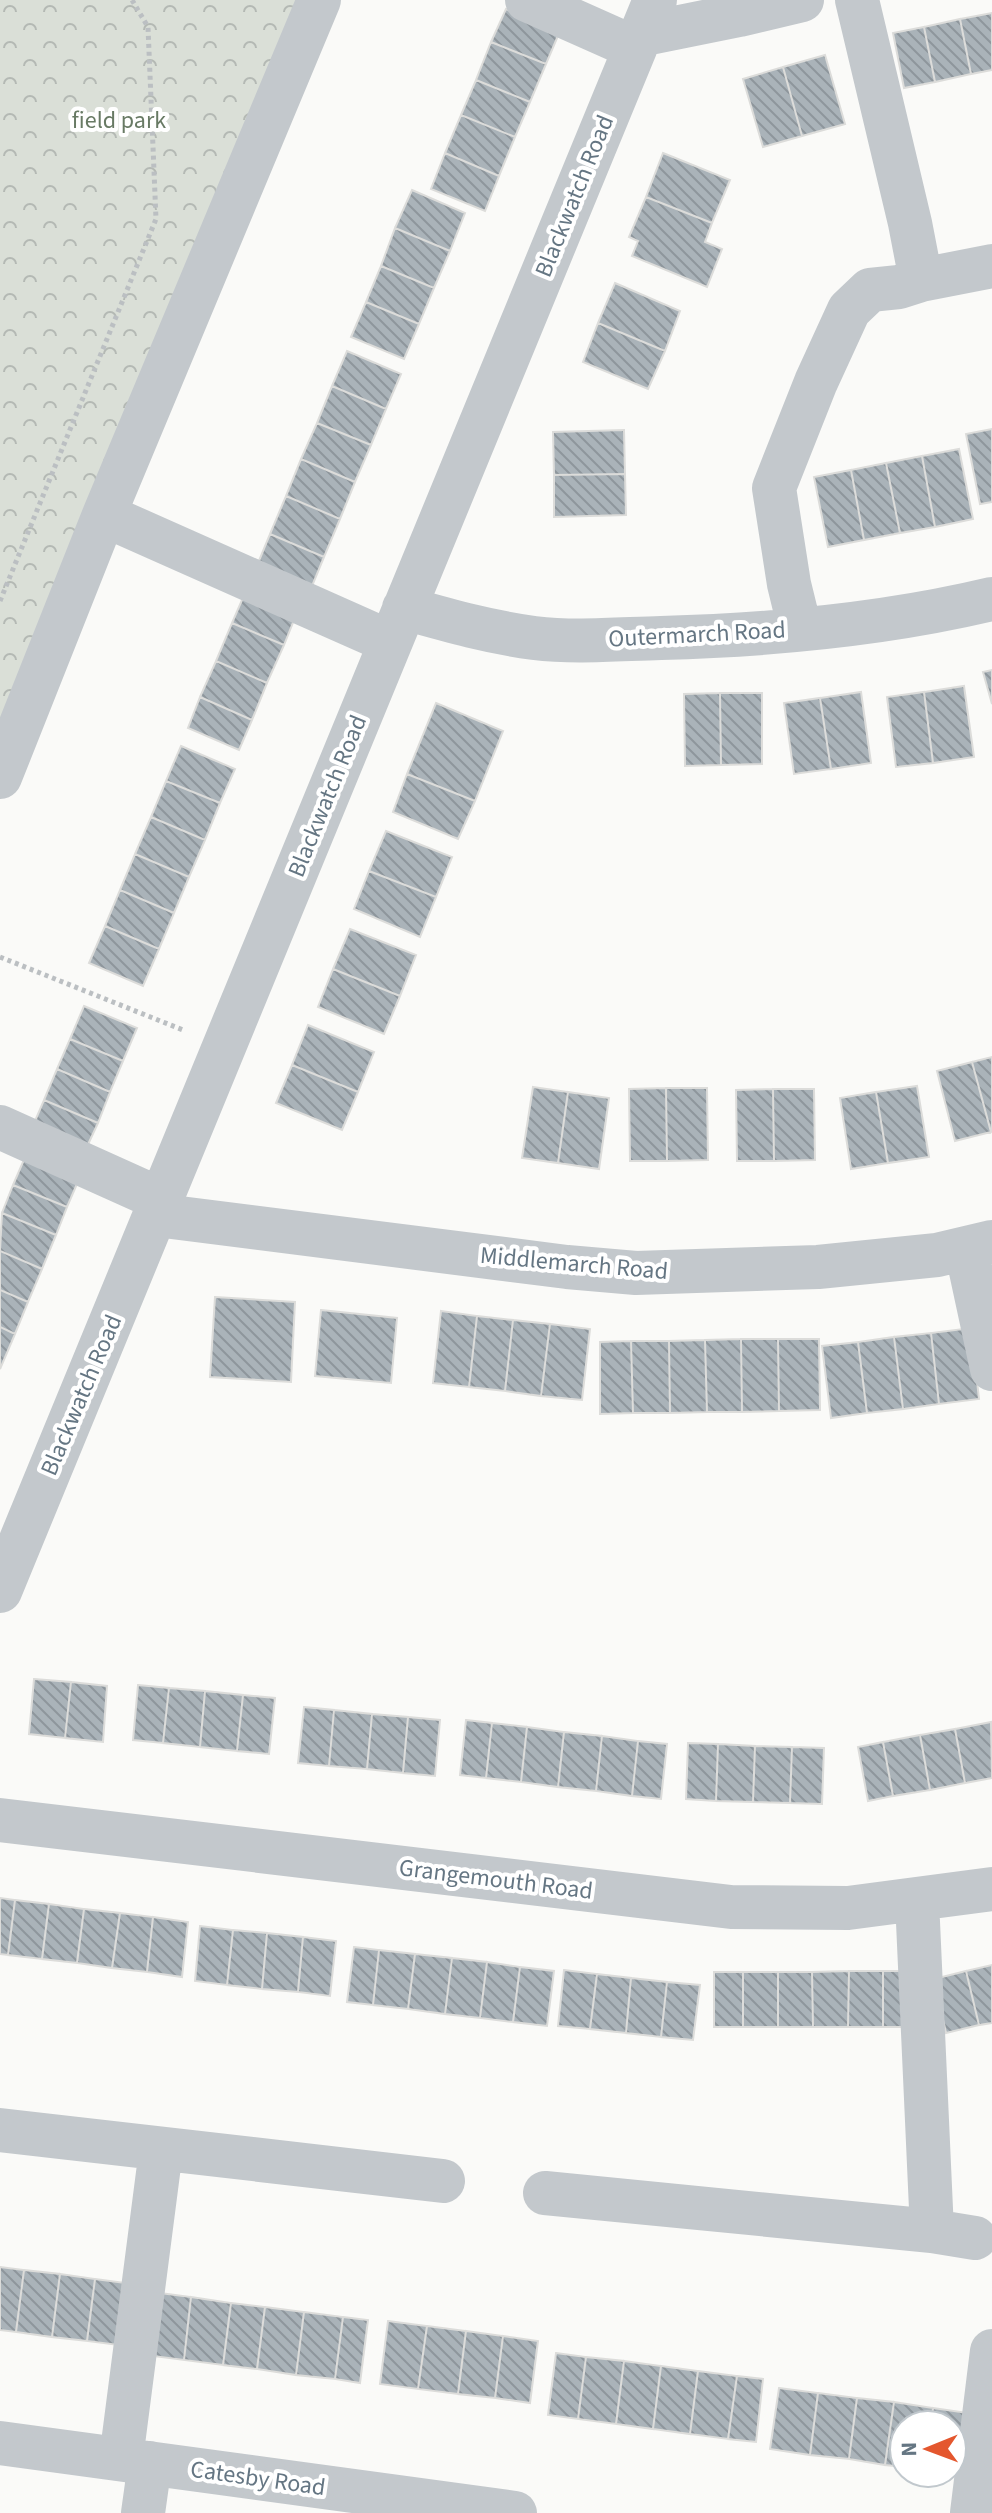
<svg xmlns="http://www.w3.org/2000/svg" width="992" height="2513" font-family="'Source Sans 3',sans-serif">
<style>
.forest{fill:url(#forest-crowns)}
.building{fill:url(#building-back-hatch);stroke:#dcdcda;stroke-width:2}
.lines{fill:none;stroke-linecap:round;stroke-linejoin:round}
.path{stroke:#bbbfc2;stroke-width:5;stroke-dasharray:4 4;stroke-linecap:butt}
.minor{stroke:#c3c8cc;stroke-width:44}
.labels{text-anchor:middle;stroke-width:8;stroke-linejoin:round;paint-order:stroke}
.park-label{font-size:24px;fill:#687a64;stroke:#fff}
.street-label{font-size:24px;fill:#657683;stroke:#fff}
</style>
<defs>
<pattern id="forest-crowns" width="20" height="18" patternUnits="userSpaceOnUse" patternTransform="scale(2)"><rect width="20" height="18" fill="#dadfd7"/><path d="M2 6a3 3 0 1 1 6 0M12 15a3 3 0 1 1 6 0" fill="none" stroke="#b4b9b4"/></pattern>
<pattern id="building-back-hatch" width="6" height="6" patternUnits="userSpaceOnUse" patternTransform="scale(2)"><rect width="6" height="6" fill="#aab3b9"/><path d="M-1 5l2 2M0 0l6 6M5-1l2 2" fill="none" stroke="#8e969c"/></pattern>
</defs>
<rect width="100%" height="100%" fill="#fafaf8"/>
<path class="forest" d="M0,0H298L0,752Z"/>
<path class="building" d="M506,9L560,31L546,64L491,42Z
M992,13V70L971,74L960,19Z
M960,19L971,74L935,82L924,27Z
M924,27L935,82L904,88L893,33Z
M491,42L546,64L530,102L476,80Z
M825,55L845,124L802,136L783,67Z
M783,67L802,136L763,147L743,79Z
M476,80L530,102L515,137L461,115Z
M461,115L515,137L499,176L445,153Z
M445,153L499,176L485,211L431,189Z
M663,153L730,180L712,223L646,197Z
M412,190L465,213L450,251L395,228Z
M646,197L712,223L705,242L722,249L707,287L632,256L638,241L629,237Z
M395,228L450,251L434,288L381,266Z
M381,266L434,288L419,324L366,302Z
M615,283L680,311L665,351L598,323Z
M366,302L419,324L404,359L351,337Z
M598,323L665,351L648,389L583,362Z
M347,351L401,374L386,409L332,386Z
M332,386L386,409L371,445L317,423Z
M317,423L371,445L355,482L301,459Z
M992,429V502L980,504L966,434Z
M624,430L625,474L554,475L553,432Z
M959,449L973,519L935,527L922,456Z
M922,456L935,527L900,533L886,463Z
M301,459L355,482L340,519L286,496Z
M886,463L900,533L864,540L851,470Z
M851,470L864,540L828,547L814,477Z
M625,474L626,515L554,517V475Z
M286,496L340,519L324,557L270,534Z
M270,534L324,557L310,591L256,568Z
M245,593L296,615L284,645L232,623Z
M232,623L284,645L267,683L216,661Z
M216,661L267,683L252,720L200,697Z
M992,670V704L983,672Z
M964,686L974,757L933,763L924,692Z
M861,692L871,763L831,769L820,698Z
M924,692L933,763L896,767L887,697Z
M720,693L721,765L685,766L684,694Z
M720,693H762V764L721,765Z
M200,697L252,720L239,750L188,728Z
M820,698L831,769L794,774L784,703Z
M436,703L503,731L475,801L407,774Z
M181,746L235,769L220,803L166,781Z
M407,774L475,801L458,839L393,812Z
M166,781L220,803L205,840L151,817Z
M151,817L205,840L189,877L135,854Z
M386,831L452,857L436,897L369,871Z
M135,854L189,877L174,913L120,890Z
M369,871L436,897L420,937L354,909Z
M120,890L174,913L159,949L105,926Z
M105,926L159,949L143,986L89,963Z
M350,929L416,955L400,996L333,969Z
M333,969L400,996L384,1034L318,1007Z
M84,1006L137,1028L123,1061L70,1039Z
M308,1025L374,1052L358,1092L292,1065Z
M70,1039L123,1061L110,1092L57,1069Z
M992,1057V1131L991,1132L972,1062Z
M972,1062L991,1132L955,1141L937,1071Z
M292,1065L358,1092L342,1130L276,1103Z
M57,1069L110,1092L98,1123L44,1100Z
M917,1086L929,1157L888,1163L876,1092Z
M533,1087L568,1092L558,1163L522,1158Z
M666,1088L667,1161H630L629,1089Z
M666,1088H707L708,1160L667,1161Z
M773,1089L774,1161H737L736,1090Z
M773,1089H814L815,1160L774,1161Z
M568,1092L609,1098L599,1169L558,1163Z
M876,1092L888,1163L851,1169L840,1098Z
M44,1100L98,1123L85,1151L32,1128Z
M26,1155L80,1177L67,1207L13,1185Z
M13,1185L67,1207L56,1235L2,1213Z
M2,1213L56,1235L42,1269L0,1251Z
M0,1251L42,1269L28,1302L0,1290Z
M0,1290L28,1302L15,1334L0,1327Z
M215,1297L295,1302L291,1382L210,1377Z
M321,1310L397,1318L391,1383L315,1376Z
M441,1311L477,1316L469,1387L433,1383Z
M477,1316L513,1320L505,1391L469,1387Z
M513,1320L550,1324L541,1396L505,1391Z
M550,1324L590,1329L582,1400L541,1396Z
M0,1327L15,1334L0,1369Z
M971,1328L979,1399L939,1404L931,1333Z
M931,1333L939,1404L903,1409L894,1337Z
M894,1337L903,1409L867,1413L858,1342Z
M741,1339L742,1412H707L705,1340Z
M741,1339H778L779,1411L742,1412Z
M778,1339H819L820,1410L779,1411Z
M705,1340L707,1412L670,1413L669,1341Z
M631,1341L633,1413L600,1414V1342Z
M631,1341H669L670,1413H633Z
M858,1342L867,1413L831,1418L822,1346Z
M34,1679L71,1682L65,1738L29,1734Z
M71,1682L107,1686L103,1742L65,1738Z
M138,1685L169,1688L163,1743L133,1740Z
M169,1688L205,1691L200,1747L163,1743Z
M205,1691L243,1695L237,1751L200,1747Z
M243,1695L275,1698L269,1754L237,1751Z
M304,1707L334,1710L329,1766L298,1763Z
M334,1710L372,1714L367,1769L329,1766Z
M372,1714L408,1717L403,1773L367,1769Z
M408,1717L440,1720L435,1776L403,1773Z
M466,1720L492,1723L486,1778L460,1775Z
M991,1722L992,1778L965,1783L955,1729Z
M492,1723L527,1727L521,1782L486,1778Z
M527,1727L564,1732L558,1787L521,1782Z
M955,1729L965,1783L930,1790L920,1735Z
M564,1732L602,1736L596,1791L558,1787Z
M920,1735L930,1790L893,1796L883,1742Z
M602,1736L638,1741L632,1796L596,1791Z
M638,1741L667,1744L661,1799L632,1796Z
M883,1742L893,1796L868,1801L858,1747Z
M688,1743L718,1744L716,1801L686,1799Z
M718,1744L755,1746L753,1802L716,1801Z
M755,1746L792,1747L790,1803L753,1802Z
M792,1747L824,1748L822,1804L790,1803Z
M0,1898L15,1900L8,1955L0,1954Z
M15,1900L49,1904L42,1959L8,1955Z
M49,1904L84,1909L77,1963L42,1959Z
M84,1909L120,1913L112,1968L77,1963Z
M120,1913L153,1917L147,1972L112,1968Z
M153,1917L188,1922L182,1977L147,1972Z
M200,1926L233,1930L227,1985L195,1981Z
M233,1930L267,1933L262,1989L227,1985Z
M267,1933L303,1937L298,1992L262,1989Z
M303,1937L336,1941L330,1996L298,1992Z
M354,1947L379,1950L373,2005L347,2002Z
M379,1950L415,1954L408,2009L373,2005Z
M415,1954L452,1958L445,2014L408,2009Z
M452,1958L487,1962L480,2018L445,2014Z
M487,1962L520,1967L513,2022L480,2018Z
M992,1965V2023L979,2025L966,1971Z
M520,1967L554,1971L547,2026L513,2022Z
M564,1970L597,1974L590,2029L558,2026Z
M849,1971L848,2027H813L812,1972Z
M849,1971H883V2027H848Z
M883,1971H917V2027H883Z
M966,1971L979,2025L946,2033L934,1979Z
M714,1972H743V2027H714Z
M743,1972H778V2027H743Z
M778,1972H812L813,2027H778Z
M597,1974L631,1978L626,2033L590,2029Z
M631,1978L667,1982L661,2037L626,2033Z
M667,1982L700,1985L693,2040L661,2037Z
M0,2267L24,2270L16,2332L0,2330Z
M24,2270L60,2274L52,2337L16,2332Z
M60,2274L95,2279L87,2341L52,2337Z
M95,2279L133,2284L126,2346L87,2341Z
M160,2293L191,2297L184,2360L153,2356Z
M191,2297L231,2303L223,2365L184,2360Z
M231,2303L265,2307L257,2369L223,2365Z
M265,2307L304,2312L296,2375L257,2369Z
M304,2312L343,2317L335,2379L296,2375Z
M343,2317L368,2320L360,2383L335,2379Z
M388,2321L427,2326L418,2389L380,2384Z
M427,2326L466,2331L458,2394L418,2389Z
M466,2331L503,2336L495,2398L458,2394Z
M503,2336L538,2341L530,2403L495,2398Z
M556,2353L586,2357L578,2419L548,2415Z
M586,2357L624,2361L616,2424L578,2419Z
M624,2361L661,2366L653,2429L616,2424Z
M661,2366L698,2371L690,2434L653,2429Z
M698,2371L737,2376L728,2439L690,2434Z
M737,2376L763,2379L756,2442L728,2439Z
M779,2388L818,2393L810,2455L770,2449Z
M818,2393L857,2398L849,2459L810,2455Z
M857,2398L894,2402L885,2465L849,2459Z
M894,2402L933,2408L931,2425H904V2467L885,2465Z
M933,2408L968,2413L960,2474L948,2473H952V2425H931Z"/>
<g class="lines">
<path class="path" d="M0,601L156,219L148,27L132,0
M0,957L183,1030"/>
<path class="minor" d="M319,0L104,515L390,642
M527,0L635,48
M857,0L910,223L921,280
M640,35L739,15L802,0
M404,608C447,620 489,632 534,638C575,643 620,639 661,638C773,635 883,625 992,599
M800,629L789,584L774,488L816,382L849,310L870,290L899,287L921,280L992,266
M0,777L104,515
M0,1127L162,1200
M156,1215L567,1267L636,1273L818,1267L937,1255L992,1242
M966,1248L992,1369
M0,1591L655,0
M0,1820L731,1907L848,1908L992,1889
M0,2130L443,2181
M545,2193L932,2231L917,1900
M932,2231L975,2238
M0,2443L515,2513
M121,2459L161,2150
M143,2513L150,2463
M972,2513L992,2351"/>
</g>
<g class="labels">
<g class="park-label">
<text x="119" y="128">field park</text>
</g>
<g class="street-label">
<text transform="translate(574 196) rotate(-68)" y="8">Blackwatch Road</text>
<text transform="translate(697 634) rotate(-3)" y="8">Outermarch Road</text>
<text transform="translate(327 796) rotate(-68)" y="8">Blackwatch Road</text>
<text transform="translate(574 1263) rotate(5)" y="8">Middlemarch Road</text>
<text transform="translate(81 1395) rotate(-67)" y="8">Blackwatch Road</text>
<text transform="translate(496 1879) rotate(7)" y="8">Grangemouth Road</text>
<text transform="translate(258 2478) rotate(8)" y="8">Catesby Road</text>
</g>
</g>
<g transform="translate(928 2449) rotate(269)"><circle r="38" fill="#ffffff" stroke="#c1c8cd" stroke-width="2"/>
<path d="M0-6L14 30L0 20L-14 30Z" fill="#e4572e"/>
<text y="-12" font-size="22" font-weight="bold" text-anchor="middle" fill="#657683">N</text>
</g>
</svg>
